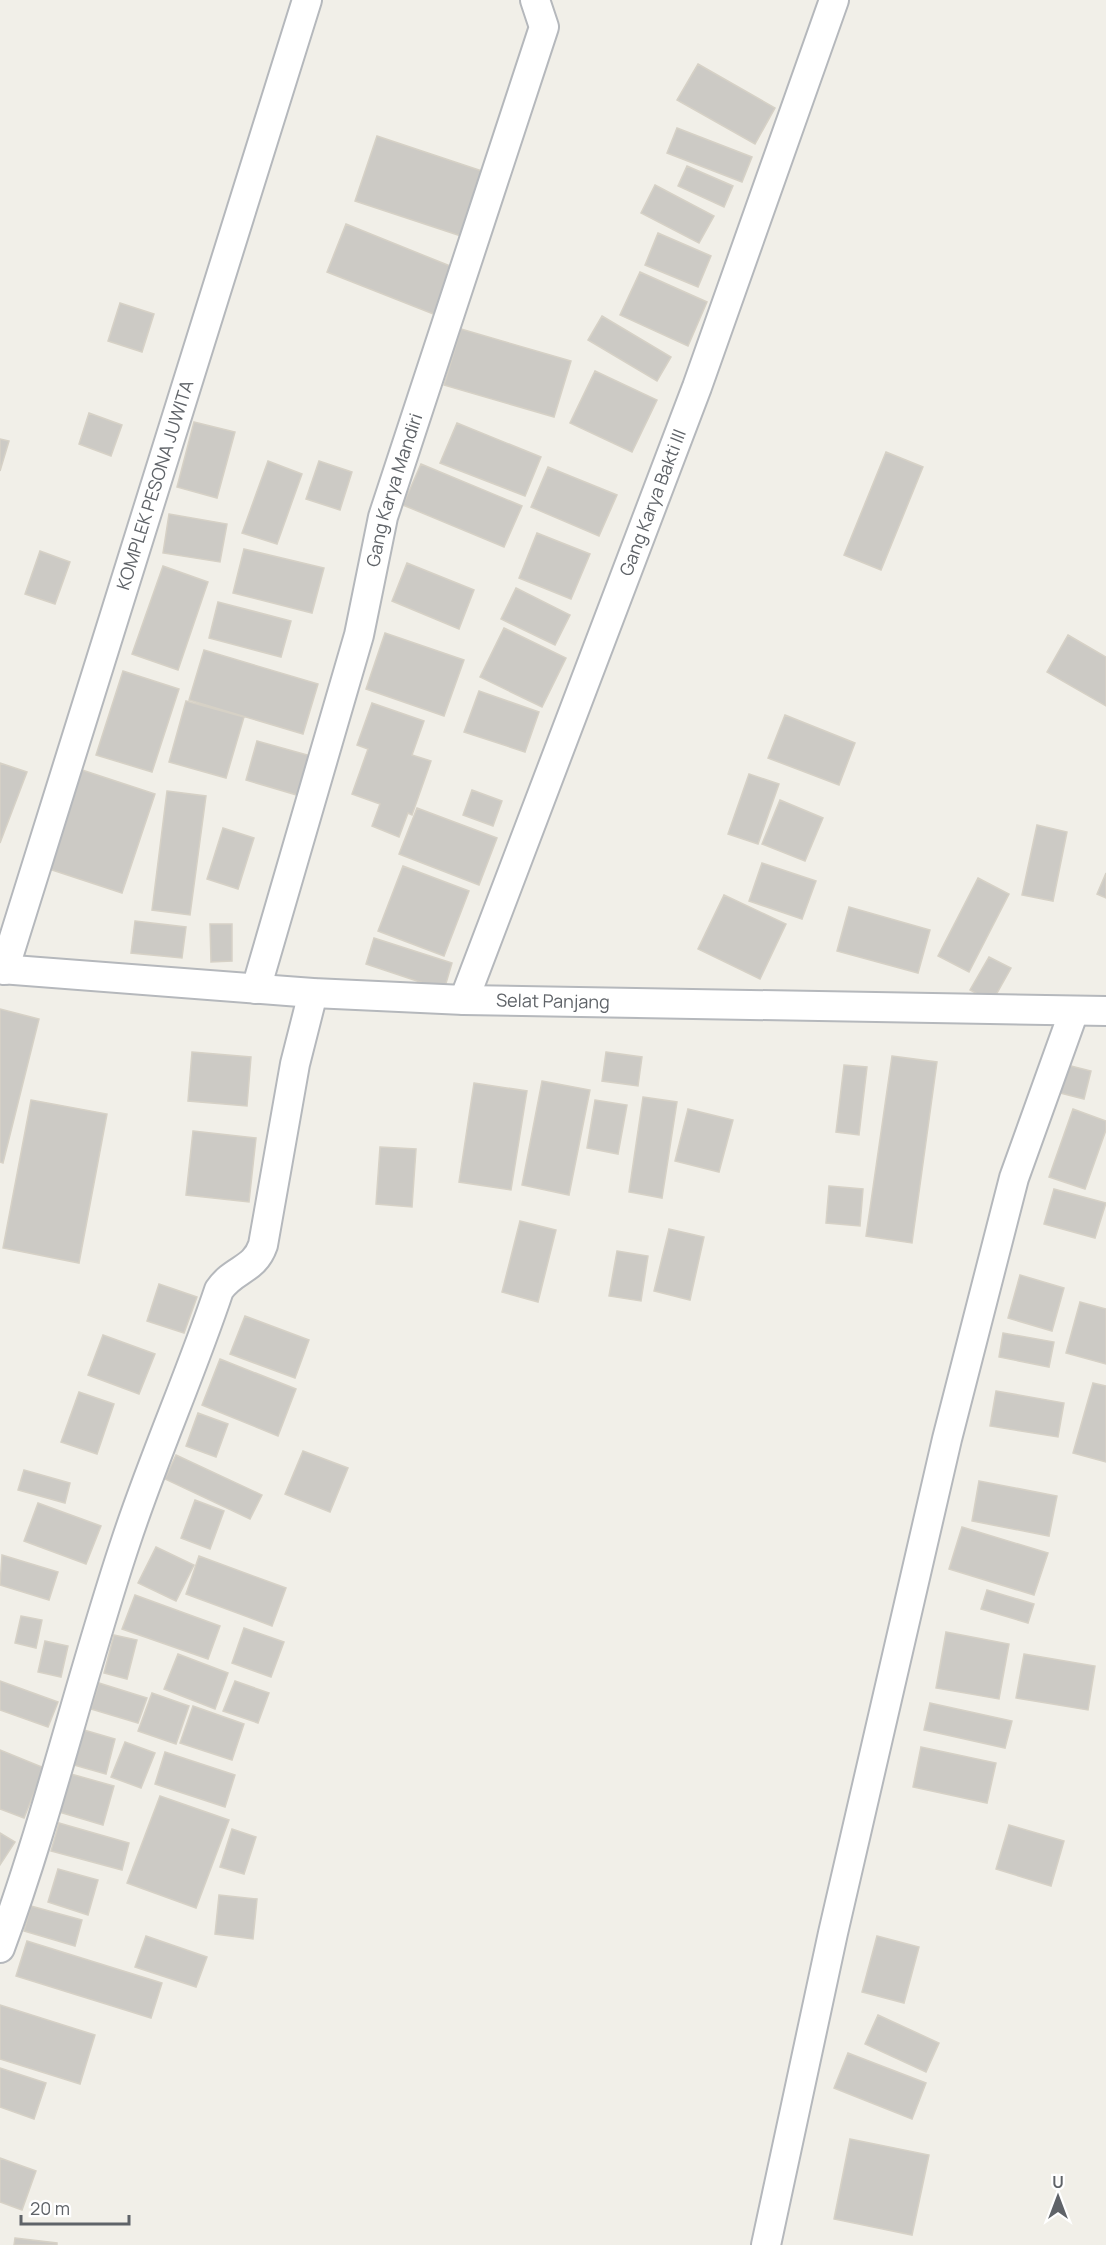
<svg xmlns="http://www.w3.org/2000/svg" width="1106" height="2245" font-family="Manrope,sans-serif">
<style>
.building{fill:#cccac5;stroke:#d6d1c6;stroke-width:1.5}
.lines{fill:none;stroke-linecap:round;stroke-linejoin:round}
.minor-casing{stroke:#b5b8bc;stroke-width:32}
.minor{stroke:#fff;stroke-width:28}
.labels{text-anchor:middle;stroke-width:5;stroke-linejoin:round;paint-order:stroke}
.street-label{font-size:18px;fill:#5f6368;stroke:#fff}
</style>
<rect width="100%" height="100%" fill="#f1efe8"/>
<path class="building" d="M698,64L775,108L755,144L677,100Z
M677,128L752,157L742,182L667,153Z
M377,136L491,174L470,239L355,201Z
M687,166L733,186L724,207L678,186Z
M655,185L714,216L699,243L641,213Z
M346,224L460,270L441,317L327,272Z
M658,233L711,256L698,287L645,265Z
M640,272L707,302L688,346L620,315Z
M120,303L154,314L142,352L108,341Z
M602,316L671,357L657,381L588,340Z
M461,329L571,361L554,417L444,385Z
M595,371L657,400L632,452L570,423Z
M89,413L122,425L111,456L79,444Z
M194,422L235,432L217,498L177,487Z
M457,423L541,457L525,496L440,463Z
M0,439L9,441L0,471Z
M886,452L923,467L881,570L844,555Z
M268,461L302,474L277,544L242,533Z
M319,461L352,472L340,510L306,499Z
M421,464L522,506L504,547L403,505Z
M548,467L617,495L599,536L531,507Z
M169,514L227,524L220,562L163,553Z
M537,533L590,554L571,599L519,578Z
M244,549L324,568L312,613L233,593Z
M40,551L70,562L55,604L25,594Z
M407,563L474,590L459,629L392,601Z
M163,566L208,582L178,670L132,654Z
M516,588L570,615L555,645L501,619Z
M218,602L291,621L281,657L209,638Z
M504,628L566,658L542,707L480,677Z
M385,633L464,660L444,716L366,689Z
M1068,635L1106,657V706L1047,672Z
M204,650L318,684L303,734L189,700Z
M123,671L179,689L152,772L96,755Z
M479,691L539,712L525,752L464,732Z
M186,701L244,717L226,778L169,762Z
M372,703L424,721L412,755L431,761L412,815L408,813L399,837L372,826L380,804L352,794L368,749L357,745Z
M785,715L855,743L839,785L768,758Z
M257,741L311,756L300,796L246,780Z
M0,763L27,772L0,843Z
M76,768L155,794L122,893L43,867Z
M749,774L779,784L758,844L728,834Z
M472,790L502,801L493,826L463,815Z
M167,791L206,796L190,915L152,910Z
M780,800L823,818L805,861L762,844Z
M417,808L497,838L479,885L399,854Z
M1037,825L1067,832L1053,901L1022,895Z
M223,828L254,838L238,889L207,879Z
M762,863L816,881L802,919L749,901Z
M403,866L469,891L444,956L378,931Z
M1106,873V898L1097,894Z
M978,878L1009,894L969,972L938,956Z
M724,895L786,924L760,979L698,949Z
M849,907L930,930L918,973L837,951Z
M135,921L186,927L182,958L131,953Z
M210,924H232V961L211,962Z
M374,938L452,963L444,990L366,964Z
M989,957L1011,968L992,1002L970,990Z
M0,1009L39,1019L3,1163L0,1162Z
M192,1052L251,1057L247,1106L188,1101Z
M606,1052L642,1057L638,1086L602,1081Z
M892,1056L937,1062L912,1243L866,1236Z
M844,1065L867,1067L859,1135L836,1132Z
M1067,1065L1091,1071L1084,1099L1060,1093Z
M542,1081L590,1090L569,1195L522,1185Z
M474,1083L527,1091L511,1190L459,1182Z
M643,1097L677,1102L662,1198L629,1192Z
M31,1100L107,1114L79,1263L3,1248Z
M595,1100L627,1105L618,1154L587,1148Z
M688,1109L733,1120L719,1172L675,1161Z
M1073,1109L1106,1121V1130L1085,1189L1049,1177Z
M193,1131L256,1138L249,1202L186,1195Z
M380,1147L416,1149L412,1207L376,1204Z
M829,1186L863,1189L860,1226L826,1223Z
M1054,1189L1106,1203L1095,1238L1044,1224Z
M520,1221L556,1230L538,1302L502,1292Z
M669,1229L704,1237L690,1300L654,1291Z
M617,1251L648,1256L641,1301L609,1296Z
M1020,1275L1064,1288L1052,1331L1008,1318Z
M159,1284L197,1297L184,1333L147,1321Z
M1080,1302L1106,1309V1364L1066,1353Z
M245,1316L309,1340L295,1378L230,1354Z
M1003,1333L1054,1342L1049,1367L999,1357Z
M103,1335L155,1354L139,1394L88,1375Z
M220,1359L296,1389L278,1436L202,1405Z
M1093,1383L1106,1386V1462L1073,1453Z
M996,1391L1064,1403L1058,1437L990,1426Z
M79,1392L114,1404L97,1454L61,1442Z
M198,1413L228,1424L216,1457L186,1446Z
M303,1451L348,1468L330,1512L285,1494Z
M176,1455L262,1495L250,1519L165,1479Z
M24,1470L70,1483L65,1503L18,1490Z
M979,1481L1057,1496L1049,1536L972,1521Z
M195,1500L224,1511L210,1549L181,1538Z
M38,1503L101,1526L86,1564L24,1541Z
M962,1527L1048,1553L1034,1595L949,1569Z
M156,1547L194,1565L176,1601L138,1583Z
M2,1555L58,1572L49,1600L0,1585Z
M199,1556L286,1588L272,1626L186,1594Z
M987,1590L1034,1604L1028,1623L981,1609Z
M135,1595L220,1626L208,1659L122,1629Z
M21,1616L42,1620L36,1648L15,1643Z
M244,1628L284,1642L271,1677L232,1663Z
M946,1632L1009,1644L999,1699L936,1688Z
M114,1635L137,1640L127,1679L104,1673Z
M45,1641L68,1646L61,1677L38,1672Z
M178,1654L228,1673L215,1709L164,1689Z
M1024,1654L1095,1666L1088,1710L1016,1698Z
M0,1681L58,1702L48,1727L0,1710Z
M235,1681L269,1693L258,1723L223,1711Z
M99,1683L147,1698L138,1723L91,1709Z
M152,1693L189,1706L176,1744L138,1731Z
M930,1703L1012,1721L1005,1748L924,1730Z
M193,1706L244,1724L232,1760L180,1743Z
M84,1730L115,1739L106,1774L74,1765Z
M125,1742L155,1753L141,1788L111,1777Z
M921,1747L996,1763L987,1803L913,1787Z
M0,1750L44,1768L24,1818L0,1809Z
M165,1752L235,1775L225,1807L155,1784Z
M71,1774L114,1786L103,1825L59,1812Z
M160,1796L229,1820L196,1908L127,1883Z
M59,1823L129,1843L122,1870L51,1851Z
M1009,1825L1064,1841L1051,1886L996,1869Z
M232,1829L256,1837L244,1874L220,1867Z
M0,1833L15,1842L0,1865Z
M58,1869L98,1880L88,1915L48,1902Z
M219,1895L257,1899L253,1939L215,1934Z
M31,1906L82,1920L75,1946L24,1931Z
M146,1936L207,1957L196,1987L135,1967Z
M877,1936L919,1947L904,2003L862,1992Z
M27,1941L162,1983L151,2018L16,1976Z
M0,2005L95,2035L80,2084L0,2059Z
M878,2015L939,2043L926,2072L865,2044Z
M848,2053L926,2083L912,2119L834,2088Z
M0,2068L46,2083L34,2119L0,2107Z
M850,2139L929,2155L912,2235L834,2219Z
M0,2158L36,2171L22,2210L0,2202Z
M15,2238L57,2243V2245H14Z"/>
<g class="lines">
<g class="minor-casing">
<g id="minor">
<path id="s1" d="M0,969L313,993L464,1000L1106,1011"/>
<path id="s2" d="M4,970L307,0"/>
<path id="s3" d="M256,989L359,635L383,517L544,27L535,0"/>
<path id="s4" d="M464,1000L697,387L834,0"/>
<path d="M0,1948C49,1815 81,1675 126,1541C154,1456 191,1374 219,1290C234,1268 254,1271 263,1245L295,1064L313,993"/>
<path d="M766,2245L833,1933L947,1439L1014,1178L1074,1011"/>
</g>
</g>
<use href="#minor" class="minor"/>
</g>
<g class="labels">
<g class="street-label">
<text dy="6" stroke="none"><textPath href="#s2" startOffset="508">KOMPLEK PESONA JUWITA</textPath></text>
<text dy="6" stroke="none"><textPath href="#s3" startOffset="518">Gang Karya Mandiri</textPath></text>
<text dy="6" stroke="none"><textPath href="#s4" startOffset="532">Gang Karya Bakti III</textPath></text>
<text dy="6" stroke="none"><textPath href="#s1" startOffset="554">Selat Panjang</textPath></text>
</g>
</g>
<g transform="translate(1058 2197)" stroke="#ffffff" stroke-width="4.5" paint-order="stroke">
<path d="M0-4.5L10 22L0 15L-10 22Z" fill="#5f6368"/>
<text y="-9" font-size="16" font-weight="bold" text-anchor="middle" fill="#5f6368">U</text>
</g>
<path d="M21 2215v9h108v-9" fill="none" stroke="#5f6368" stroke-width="3"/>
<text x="30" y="2215" font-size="18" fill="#5f6368" stroke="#ffffff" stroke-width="4.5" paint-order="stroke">20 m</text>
</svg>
